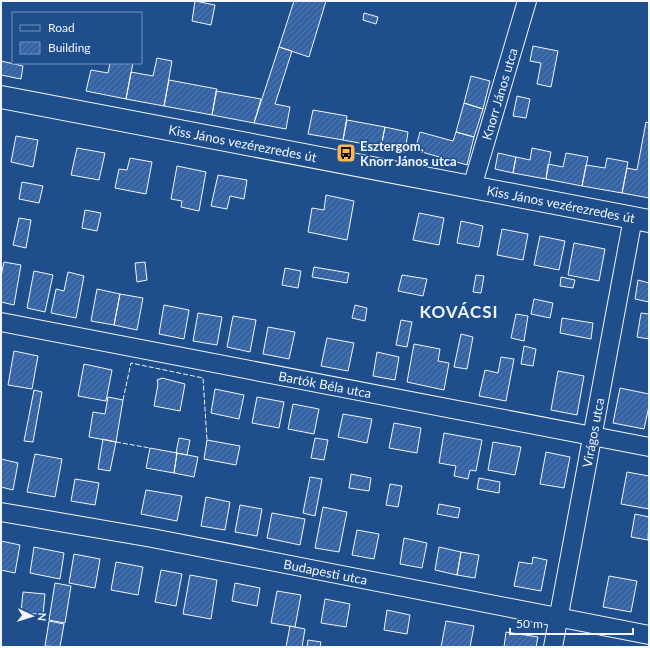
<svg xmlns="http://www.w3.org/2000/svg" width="650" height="648" font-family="Lato,sans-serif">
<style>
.building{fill:url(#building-hatch);stroke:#f2f6ff}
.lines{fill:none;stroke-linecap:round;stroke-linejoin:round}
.minor-casing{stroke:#f2f6ff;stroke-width:20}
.major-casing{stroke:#f2f6ff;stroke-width:24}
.minor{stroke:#1f4e8c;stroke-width:18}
.major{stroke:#1f4e8c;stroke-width:22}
.fence{stroke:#f2f6ff;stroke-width:1;stroke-dasharray:5 2;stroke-linecap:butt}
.labels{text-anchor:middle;stroke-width:3;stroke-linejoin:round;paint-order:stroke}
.street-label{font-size:13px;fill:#f2f6ff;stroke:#1f4e8c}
.poi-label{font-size:13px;font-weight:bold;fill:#f2f6ff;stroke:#1f4e8c;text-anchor:start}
.district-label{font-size:17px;font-weight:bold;letter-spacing:1px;fill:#f2f6ff;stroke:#1f4e8c}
</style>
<defs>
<pattern id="building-hatch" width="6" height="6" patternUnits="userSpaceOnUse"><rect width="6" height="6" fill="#3563a3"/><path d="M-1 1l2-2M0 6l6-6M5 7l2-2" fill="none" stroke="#537ab1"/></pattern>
</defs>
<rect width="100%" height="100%" fill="#1f4e8c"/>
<path class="building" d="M195,1L215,5L211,25L192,21Z
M294,1H326L309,57L279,47Z
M364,13L378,17L376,24L363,20Z
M533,46L558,51L551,87L537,84L541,63L530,61Z
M279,47L292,51L275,104L290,107L286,129L254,123Z
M157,58L172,61L164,106L126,99L131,72L153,76Z
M1,61L23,66L21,79L1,75Z
M110,63H133L126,99L86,91L91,70L108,73Z
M471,76L490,81L483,109L464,103Z
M169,80L217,89L212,115L164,106Z
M216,91L261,99L254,123L212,115Z
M517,96L530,99L526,118L513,116Z
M464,103L483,109L474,137L456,132Z
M313,110L347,116L343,140L308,134Z
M347,120L385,127L381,147L343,140Z
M646,122L649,123V198L622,193L627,168L637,170Z
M385,127L408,132L405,152L381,147Z
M420,132L453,141L456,132L474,137L467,165L415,150Z
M16,136L38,140L33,167L11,162Z
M77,148L105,153L99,180L71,175Z
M532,148L551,152L546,179L513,173L516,157L530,160Z
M498,153L516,157L513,173L495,169Z
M566,153L588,157L582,186L546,179L548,164L563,167Z
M130,158L152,162L146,194L115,188L119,169L127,170Z
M607,158L628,162L622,193L582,186L586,165L605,168Z
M177,166L206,172L199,211L181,207L182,201L171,199Z
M218,175L247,180L244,199L230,196L227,209L211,206Z
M22,182L43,186L39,203L19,199Z
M326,195L354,201L347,240L308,232L312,208L324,210Z
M85,210L101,213L97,231L82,228Z
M419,213L444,218L439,245L413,240Z
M19,218L31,220L26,248L13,245Z
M461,221L483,226L479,247L457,243Z
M502,229L528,234L523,260L497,255Z
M540,236L565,241L559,270L534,265Z
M574,243L605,249L599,281L568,275Z
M4,262L21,265L14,305L1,302V276Z
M145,262L147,280L137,282L135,263Z
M314,267L349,273L347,283L312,277Z
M285,268L301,271L298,288L282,285Z
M34,271L53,275L45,312L27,308Z
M68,272L84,276L76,318L51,313L56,289L64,291Z
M402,275L427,279L423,296L398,291Z
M476,275L484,276L481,293L473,292Z
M561,277L575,280L573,288L560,286Z
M638,280L649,283V302L635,299Z
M97,289L120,294L114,325L91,321Z
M120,294L143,298L137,330L114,325Z
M534,299L553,303L550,318L531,314Z
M164,305L189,310L184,339L159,334Z
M355,305L367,308L365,321L352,318Z
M198,313L222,317L217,345L193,341Z
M641,313L649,314V339L637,337Z
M516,314L528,316L524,341L511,338Z
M233,316L256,320L250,352L227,347Z
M562,318L593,323L591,339L560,333Z
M401,320L412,322L407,347L396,345Z
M268,327L295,332L289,359L263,354Z
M461,334L473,337L467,369L454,367Z
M327,338L354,343L348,371L321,366Z
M414,344L440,349L438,361L449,363L444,390L407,382Z
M524,346L536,349L533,366L521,364Z
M14,351L38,356L32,389L8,385Z
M377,352L399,357L395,380L373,376Z
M501,357L514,359L506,401L479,396L485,370L498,373Z
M84,364L112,370L106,401L78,396Z
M558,371L584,376L577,415L551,410Z
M162,378L185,384L180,411L154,406L158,384L157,380Z
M620,388L649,394V406L644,429L613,423Z
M215,389L244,395L239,419L211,413Z
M34,390L42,392L33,442L24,441Z
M108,397L123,400L116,442L89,437L93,412L105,414Z
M257,397L284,402L279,428L252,423Z
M293,404L319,409L314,434L288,429Z
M343,414L372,419L367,443L338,437Z
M394,423L421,428L417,453L389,448Z
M444,433L482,440L476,471L470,470L468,479L454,476L456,466L439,463Z
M179,438L190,440L187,455L176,453Z
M315,438L328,440L324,460L311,458Z
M103,439L116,442L110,471L98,469Z
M207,440L240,446L236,465L204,459Z
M493,442L521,447L515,475L488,470Z
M150,448L177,453L174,473L146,468Z
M546,452L570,457L564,488L540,484Z
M177,453L198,457L194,477L174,473Z
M35,454L62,459L55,497L27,492Z
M1,459L18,463L13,490L1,487Z
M627,472L649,476V509L621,504Z
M351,474L371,478L369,491L349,488Z
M310,477L322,479L315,516L303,513Z
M479,478L500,482L499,493L477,489Z
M75,479L99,483L95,505L71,501Z
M390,484L402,486L398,507L386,505Z
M146,490L182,496L177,521L141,514Z
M206,497L230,502L225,530L201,526Z
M439,504L460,508L458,518L437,514Z
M240,505L262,509L257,536L235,532Z
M323,507L347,512L339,552L315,548Z
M272,513L305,519L300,545L267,538Z
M635,514L649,517L648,540L631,537Z
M357,530L379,534L374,559L352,555Z
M404,538L427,543L422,568L400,564Z
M1,541L20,545L15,573L1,570Z
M34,547L64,553L60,579L30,573Z
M439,547L461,552L457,575L435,570Z
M461,552L479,555L475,578L457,575Z
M74,554L100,559L95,588L69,583Z
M533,557L547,560L541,591L514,586L519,562L532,564Z
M116,562L143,567L138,595L111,590Z
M161,570L182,574L176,606L155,602Z
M190,575L217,580L211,619L183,614Z
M609,576L637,581L631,612L603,607Z
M55,583L71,586L65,623L49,620Z
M235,583L260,588L257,606L232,601Z
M277,591L301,595L295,627L271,623Z
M23,592L45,594L43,615L21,612Z
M325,599L350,604L346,627L321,623Z
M387,610L410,615L407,634L384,630Z
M49,621L64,624L60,647L45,646Z
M446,621L474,626L470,647H441Z
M290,626L305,629L302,647H286Z
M506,632L538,637L536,647H504Z
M308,640L321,642L320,647H307Z"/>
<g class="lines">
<g class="minor-casing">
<g id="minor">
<path id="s1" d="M472,187L527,1"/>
<path id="s2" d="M1,322L649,447"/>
<path id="s3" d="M1,512L152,538L649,635"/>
<path id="s4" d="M553,647L633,218"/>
</g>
</g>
<g class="major-casing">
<g id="major">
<path id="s5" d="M1,97L649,221"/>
</g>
</g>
<use href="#minor" class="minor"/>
<use href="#major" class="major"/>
<path class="fence" d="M123,400L131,363L203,378L207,440
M116,442L150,448"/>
</g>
<defs>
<g id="bus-square" transform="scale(1)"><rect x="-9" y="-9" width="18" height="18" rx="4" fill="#ffb74d" stroke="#1f4e8c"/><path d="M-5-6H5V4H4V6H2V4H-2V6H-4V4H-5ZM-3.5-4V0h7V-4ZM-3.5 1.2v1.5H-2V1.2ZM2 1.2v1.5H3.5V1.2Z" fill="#111"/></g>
</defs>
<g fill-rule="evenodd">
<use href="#bus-square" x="346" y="153"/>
</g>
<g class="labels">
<g class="street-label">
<text dy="5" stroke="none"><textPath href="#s1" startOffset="97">Knorr János utca</textPath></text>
<text dy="5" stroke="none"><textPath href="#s5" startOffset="246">Kiss János vezérezredes út</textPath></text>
<text dy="5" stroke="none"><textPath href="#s5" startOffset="570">Kiss János vezérezredes út</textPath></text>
<text dy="5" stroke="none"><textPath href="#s2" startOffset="330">Bartók Béla utca</textPath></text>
<text dy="5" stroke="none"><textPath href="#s4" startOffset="218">Virágos utca</textPath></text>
<text dy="5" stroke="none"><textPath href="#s3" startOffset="330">Budapesti utca</textPath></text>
</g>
<g class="poi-label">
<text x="360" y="151">Esztergom,<tspan x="360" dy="15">Knorr János utca</tspan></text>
</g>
<g class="district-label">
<text x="459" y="318">KOVÁCSI</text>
</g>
</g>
<rect width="650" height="648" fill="none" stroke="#f2f6ff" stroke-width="4"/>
<rect x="12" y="12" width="130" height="52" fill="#1f4e8c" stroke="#7391ba"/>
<rect x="20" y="25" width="20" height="6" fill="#1f4e8c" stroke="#7391ba"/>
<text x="48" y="32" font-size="12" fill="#f2f6ff">Road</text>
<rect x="20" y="42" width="20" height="12" fill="url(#building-hatch)" stroke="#7391ba"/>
<text x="48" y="52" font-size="12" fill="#f2f6ff">Building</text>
<g transform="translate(32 616) rotate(94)" stroke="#1f4e8c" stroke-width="3" paint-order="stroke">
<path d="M0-3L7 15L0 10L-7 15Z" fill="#f2f6ff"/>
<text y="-6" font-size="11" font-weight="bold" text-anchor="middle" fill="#f2f6ff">N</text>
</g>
<path d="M510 628v6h123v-6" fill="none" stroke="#f2f6ff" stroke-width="2"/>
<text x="516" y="628" font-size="12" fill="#f2f6ff" stroke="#1f4e8c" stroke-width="3" paint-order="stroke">50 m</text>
</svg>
